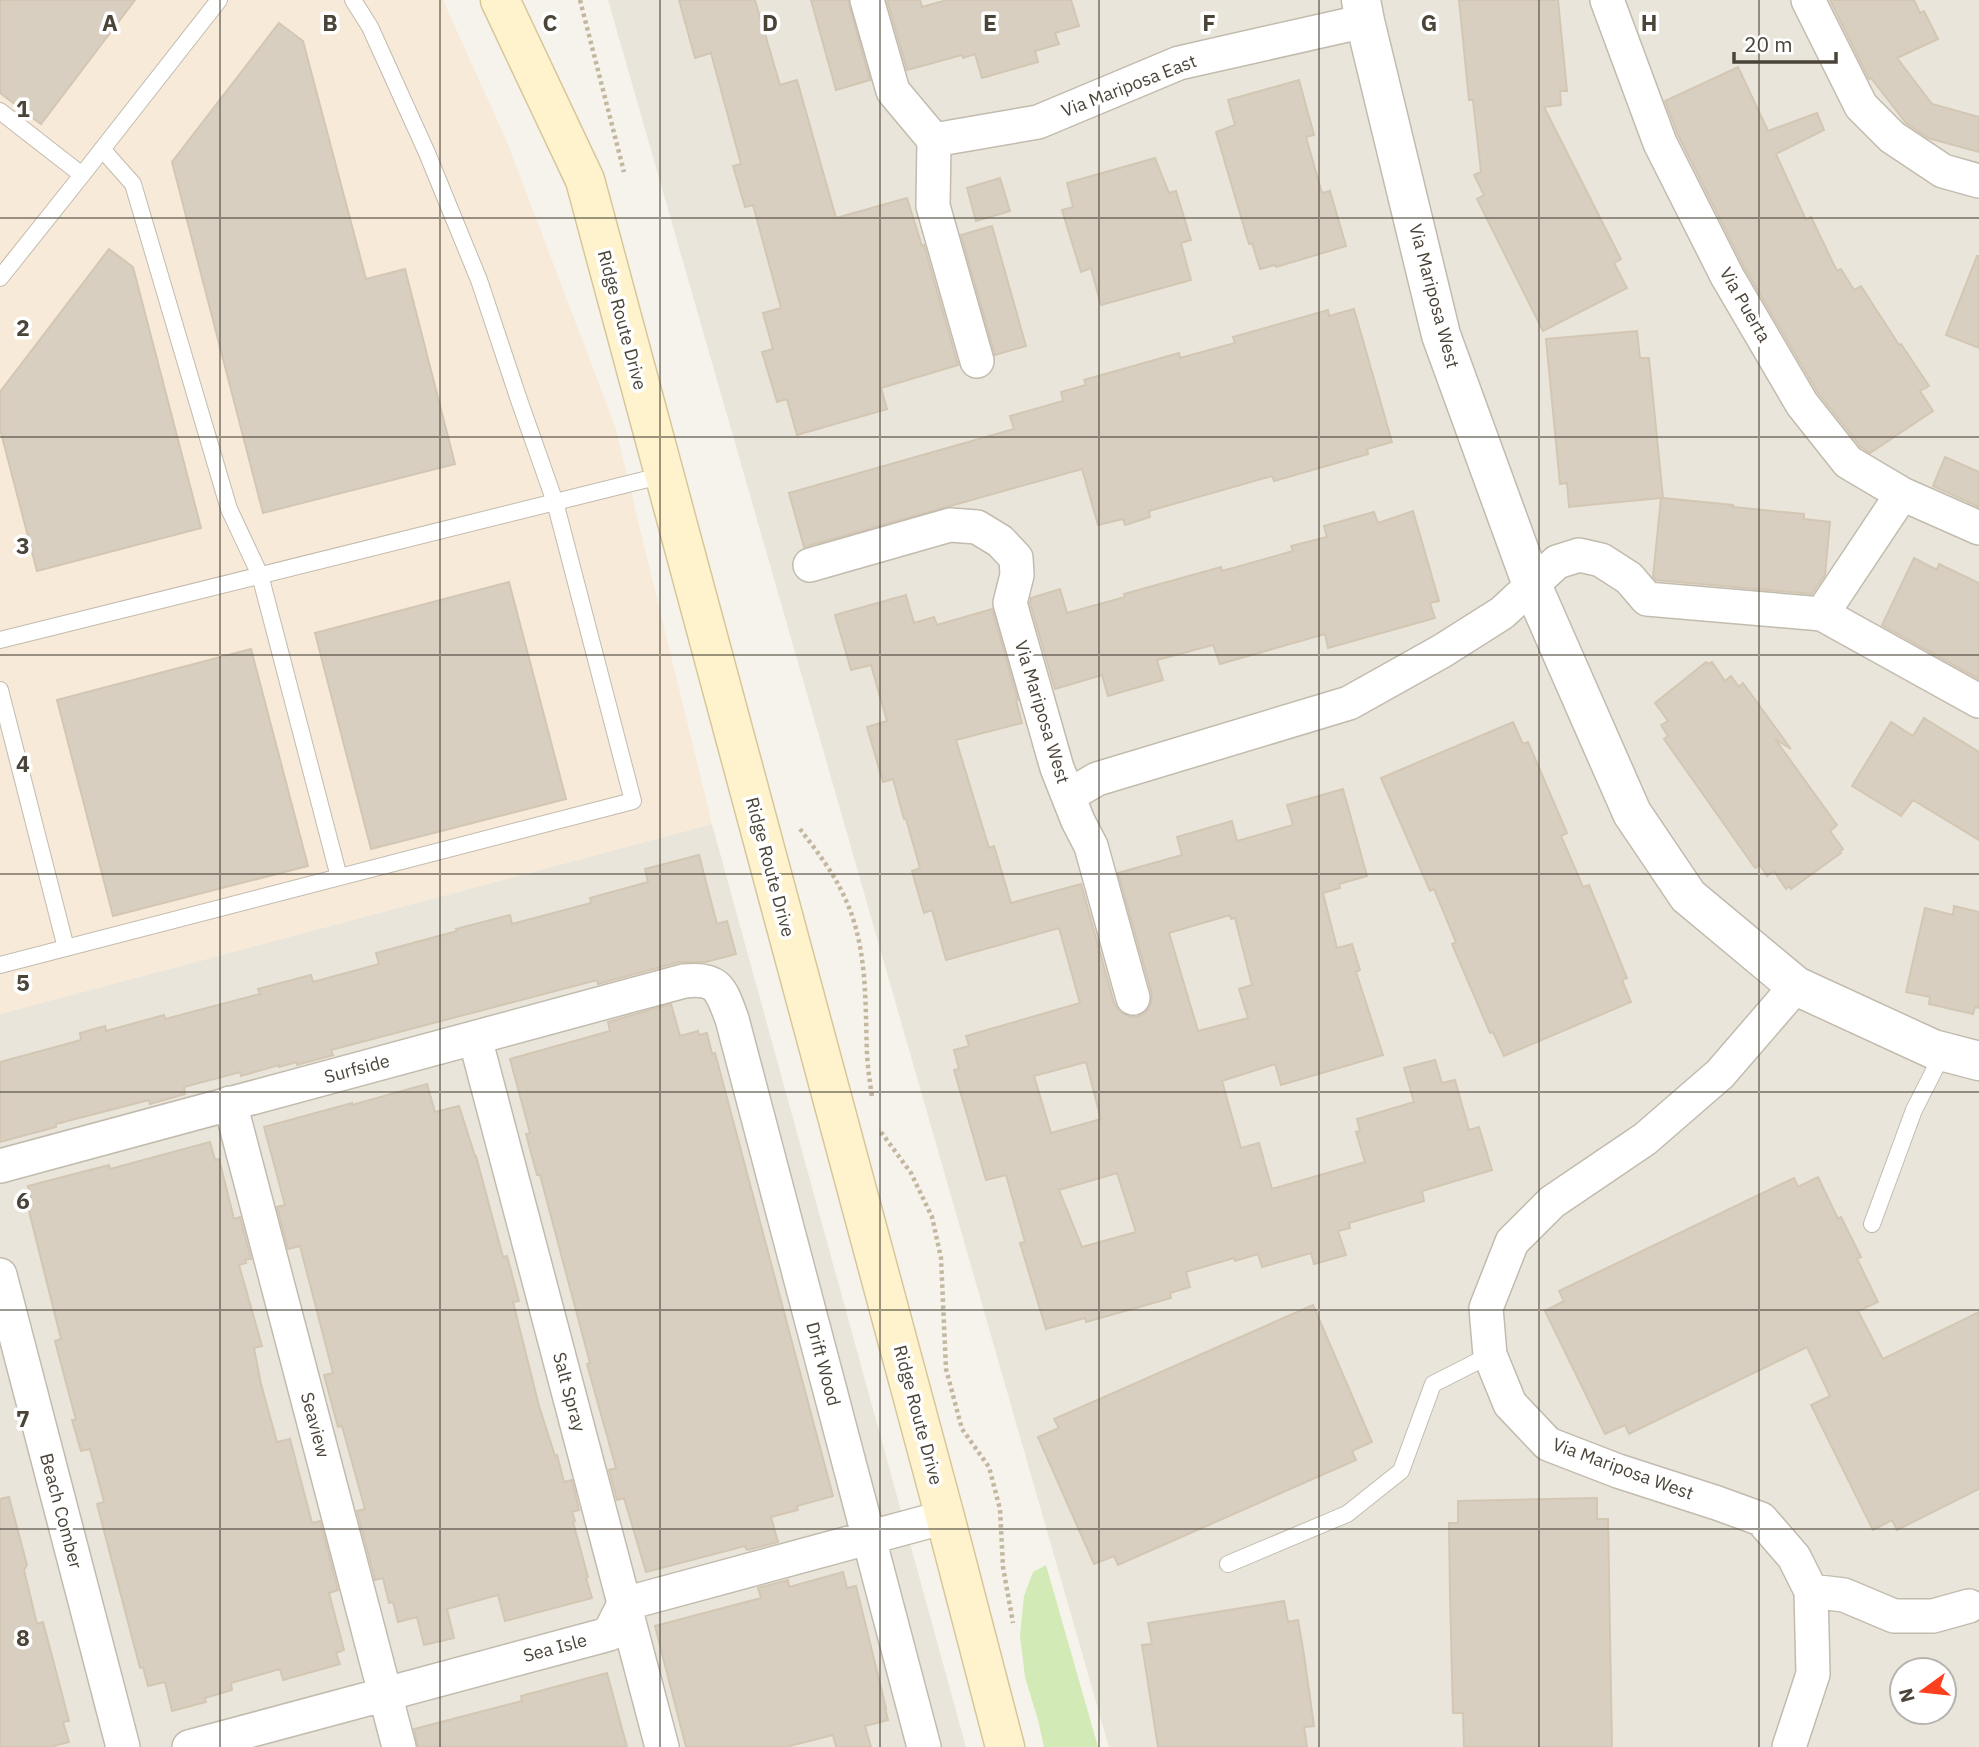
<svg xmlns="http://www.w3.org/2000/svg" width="1979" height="1747" font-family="'IBM Plex Sans',sans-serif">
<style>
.residential{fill:#eae5da;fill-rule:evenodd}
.commercial{fill:#f7ead8}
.green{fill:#d2eab5}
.building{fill:#d8cfc1;stroke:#d3c7b4;stroke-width:2;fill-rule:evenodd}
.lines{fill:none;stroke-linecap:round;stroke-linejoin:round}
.service-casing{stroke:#c2bbae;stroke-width:18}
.minor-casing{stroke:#c2bbae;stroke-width:36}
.tertiary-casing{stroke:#c2bbae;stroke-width:41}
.secondary-casing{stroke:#d6c79b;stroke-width:41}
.path{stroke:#c4b79f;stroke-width:4.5;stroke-dasharray:3.5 3.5;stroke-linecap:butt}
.service{stroke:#fff;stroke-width:16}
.minor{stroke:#fff;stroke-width:33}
.tertiary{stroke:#fff;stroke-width:38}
.secondary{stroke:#fff3cd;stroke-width:38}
.grid{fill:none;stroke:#4b4439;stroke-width:2;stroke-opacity:0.55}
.labels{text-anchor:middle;stroke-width:7;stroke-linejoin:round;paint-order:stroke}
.street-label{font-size:18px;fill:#4b4439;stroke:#fff}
.grid-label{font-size:23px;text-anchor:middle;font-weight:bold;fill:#4b4439;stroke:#fff;stroke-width:7;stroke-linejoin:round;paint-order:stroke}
</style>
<rect width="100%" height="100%" fill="#f6f3ec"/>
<path class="residential" d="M608,0H1979V1747H1109ZM1902,1670H1944V1712H1902Z
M712,824L966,1747H0V1014Z"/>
<path class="commercial" d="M0,0H443L507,142L615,426L712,824L0,1014Z"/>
<path class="green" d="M1046,1565L1098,1747H1044L1038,1720L1025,1677L1020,1636L1024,1596L1033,1572Z"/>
<path class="building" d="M0,0H135L41,124L0,93Z
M679,0H755L780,85L797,80L836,218L907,198L922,246L924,245L958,365L881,388L887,409L797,435L787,399L777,402L762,352L773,349L763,313L781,308L753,205L745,207L733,166L741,164L711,53L695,58Z
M811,0H848L870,80L836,90Z
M887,0H920L922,7L947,0H1071L1079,26L1055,33L1059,44L1035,51L1038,62L982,78L975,54L963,58L962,55L907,70Z
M1459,0H1558L1567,91H1560L1561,105L1544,107L1621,259L1614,263L1627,288L1543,331L1477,199L1484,195L1474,175L1481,172L1473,100H1469Z
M1830,0H1914L1920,13L1924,11L1938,39L1897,58L1932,104L1979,117V152L1928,138L1906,123L1871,78L1869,79Z
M279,23L303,41L366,279L405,269L455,464L263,513L172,162Z
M1738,67L1768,131L1817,113L1824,130L1776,154L1806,220L1811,217L1837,271L1841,269L1854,290L1861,286L1899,345L1901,344L1929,386L1920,391L1933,411L1870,453L1861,447L1818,393L1744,267L1678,135L1665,101Z
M1299,80L1314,135L1306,137L1322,193L1330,191L1346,246L1276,267L1275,265L1260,269L1252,243L1249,244L1216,132L1235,125L1228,100Z
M1155,158L1169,193L1176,191L1191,240L1181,243L1191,280L1101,305L1091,268L1081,272L1062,210L1073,207L1067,183Z
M1000,178L1010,211L976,221L967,188Z
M992,226L1026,346L995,355L961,235Z
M109,249L133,267L201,528L37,571L0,429V392Z
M1977,256H1979V348L1946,335Z
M1354,309L1392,442L1367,449L1368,454L1274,481L1272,476L1149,511L1150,517L1125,525L1123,519L1098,525L1082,469L804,547L789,493L1014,429L1010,416L1063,401L1061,392L1086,385L1084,380L1179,353L1180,358L1235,343L1233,337L1328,310L1329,316Z
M1637,331L1640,358H1649L1663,498L1733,505V507L1804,514V519L1830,522L1825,575L1812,594L1656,580L1653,577L1661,498L1569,507L1567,483L1560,484L1546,339Z
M1945,457L1979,472V507L1933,486Z
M1413,511L1439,601L1430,603L1435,618L1328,648L1325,634L1220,664L1213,645L1157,660L1163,680L1108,696L1102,675L1055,689L1030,603L1031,598L1060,589L1067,613L1125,597L1124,594L1221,567L1222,571L1293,551L1291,546L1327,537L1324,526L1374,512L1378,523Z
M1914,558L1937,570L1939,564L1979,583V679L1882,625Z
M509,582L566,799L371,849L315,633Z
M906,595L914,623L934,617L937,625L992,609L1018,700L1016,701L1022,723L956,740L989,848L994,846L1011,903L1081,884L1114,1003L1119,1011L1128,1016L1137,1017L1146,1012L1151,1003L1152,994L1118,873L1182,855L1177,837L1232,821L1237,841L1293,825L1287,805L1343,789L1367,876L1339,884L1340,888L1323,893L1337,948L1352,944L1360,970L1356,972L1383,1055L1281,1085L1275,1064L1222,1081L1241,1148L1259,1143L1272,1189L1365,1162L1356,1132L1360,1131L1357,1119L1414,1102L1404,1068L1435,1060L1442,1083L1455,1080L1469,1130L1479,1127L1492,1170L1422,1191L1424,1201L1349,1223L1350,1228L1338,1231L1346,1255L1314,1264L1311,1253L1262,1267L1258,1254L1235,1261L1234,1258L1186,1272L1190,1287L1170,1293L1171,1298L1086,1322L1085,1318L1046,1329L1020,1243L1025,1242L1006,1175L986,1180L954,1070L959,1069L954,1050L969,1046L966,1036L1080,1003L1059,928L946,960L932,910L924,913L912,871L920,868L906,819H904L893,779L883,782L867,727L887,721L871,665L851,670L835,615ZM1230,915L1231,919L1235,918L1252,985L1239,989L1248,1018L1198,1031L1169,933ZM1086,1062L1101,1119L1051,1133L1034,1076ZM1117,1173L1136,1232L1082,1247L1059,1190Z
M251,649L308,866L113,916L57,700Z
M1706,662L1708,664L1712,662L1725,681L1731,676L1739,687L1743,683L1791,749L1775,739L1837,825L1830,831L1843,849L1840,851L1841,853L1791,889L1789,886L1786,889L1774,871L1767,876L1760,865L1755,868L1664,739L1668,736L1661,725L1668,721L1655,703Z
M1924,718L1979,752V840L1913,800L1901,816L1852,786L1891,722L1913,736Z
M1513,722L1523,744L1528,742L1567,833L1561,836L1583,887L1589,885L1601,914L1627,978L1622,980L1631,1002L1504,1056L1493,1032L1490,1033L1470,986L1452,944L1456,942L1434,889L1430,891L1381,778Z
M699,855L717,924L727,921L736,954L706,962H679L598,984L597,980L331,1050L333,1055L297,1065V1062L279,1067V1065L241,1076L240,1072L184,1087L185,1094L150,1104L149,1100L56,1124V1127L0,1142V1062L81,1040L80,1033L105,1026L106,1031L164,1015L165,1019L260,994L258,989L311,975L313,982L379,964L376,953L457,931L456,929L510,915L512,924L591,903L590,898L648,882L645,869Z
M1954,906L1979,912V1008L1975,1007L1973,1014L1929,1004L1930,997L1906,992L1925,908L1953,915Z
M671,1004L680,1036L698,1031L699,1035L707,1033L712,1054L715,1053L833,1496L797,1506L798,1510L771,1517L778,1542L748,1550L746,1549L745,1546L646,1572L624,1498L617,1500L609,1470L616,1468L587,1364L590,1363L540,1175H537L526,1134L530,1133L510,1059L610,1031L608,1022Z
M427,1084L435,1112L459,1106L475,1156H476L503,1257L507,1256L519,1301L513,1302L539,1406L555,1456L557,1455L564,1482L572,1480L579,1510L572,1512L575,1521L573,1522L588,1577L586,1578L592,1598L505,1621L498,1595L447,1609L454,1638L424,1645L417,1617L398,1622L393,1602L389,1603L383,1578L375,1580L357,1511L365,1509L342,1426L338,1427L324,1375L333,1373L300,1246L288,1249L277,1207L285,1205L264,1127L352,1103V1105Z
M210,1142L215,1160L219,1159L234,1219L240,1217L251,1259L245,1260L246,1263L239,1265L262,1346L254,1348L261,1384L277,1442L290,1439L312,1523L320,1521L338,1590L329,1593L344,1650L336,1653L340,1664L283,1680L280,1669L231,1683L232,1690L205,1698L206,1702L172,1711L165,1682L148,1686L143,1667L140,1668L97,1504L104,1502L90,1449L81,1451L72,1420H76L55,1341L61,1339L28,1207L33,1205L28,1186L109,1165L110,1169Z
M1818,1177L1838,1219L1841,1217L1861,1257L1857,1259L1878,1302L1858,1311L1883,1359L1979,1312V1489L1897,1530L1892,1520L1873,1530L1811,1405L1830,1396L1807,1347L1629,1434L1625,1425L1605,1434L1545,1311L1564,1301L1559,1291L1794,1178L1798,1187Z
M1313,1305L1372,1442L1352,1451L1356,1460L1118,1565L1114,1556L1094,1564L1038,1437L1059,1428L1054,1419Z
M9,1497L27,1565L24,1570L37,1624L43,1622L69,1721L63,1722L69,1742L50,1747H0V1499Z
M1597,1498V1519H1608L1612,1747H1464L1463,1713H1453L1450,1595L1449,1523H1458V1501Z
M843,1572L847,1588L856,1586L886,1708H885L888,1720L865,1726L871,1747H836L833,1735L786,1747H686L655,1626L761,1598L758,1588L788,1580L789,1587Z
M1284,1601L1288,1622L1298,1620L1304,1655L1314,1726L1304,1727L1307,1747H1158L1142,1645L1152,1644L1148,1623Z
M607,1673L627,1747H418L414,1729L522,1701L521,1696Z"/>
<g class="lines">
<g class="service-casing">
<path id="service" d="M0,111L82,175L219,0
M102,149L133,184L229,509L260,575L339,877
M0,278L82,175
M0,640L664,475
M0,690L66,948
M0,965L633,801L555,502L519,400L479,280L427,153L370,27L353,0
M1872,1224L1914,1110L1944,1051
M1228,1564L1347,1514L1401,1471L1433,1384L1490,1355"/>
</g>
<g class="minor-casing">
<path id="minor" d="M867,0L893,91L934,140L933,206L977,361
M1607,0L1660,143L1727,276L1802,404L1848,462L1902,494L1979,528
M1808,0L1861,106L1892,137L1943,171L1979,181
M934,140L1038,122L1179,63L1365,21
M810,565L950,525L977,527L1000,541L1016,558L1017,575L1010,603L1057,768L1078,821L1091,846L1133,998
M1822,614L1979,701
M1068,796L1097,779L1349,703L1442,651L1502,613L1557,562L1579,555L1601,560L1629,578L1647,599L1822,614L1902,494
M475,1038L662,1747
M230,1103L399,1747
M0,1166L684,981C719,977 721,990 732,1019L924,1747
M0,1275L123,1747
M1811,1591L1844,1595L1894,1616H1933L1969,1606
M189,1747L609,1634L624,1604L945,1517
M1789,1747L1813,1674L1811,1591L1794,1557L1761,1519L1717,1503L1618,1471L1548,1444L1510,1404L1490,1355L1486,1308L1512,1242L1552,1202L1645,1139L1720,1074L1796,986"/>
</g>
<g class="tertiary-casing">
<path id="tertiary" d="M1361,0L1365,21L1441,335L1532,585L1632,813L1688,896L1796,986L1933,1049L1979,1061"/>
</g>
<g class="secondary-casing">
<path id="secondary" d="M500,0L585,180L945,1517L1005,1747"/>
</g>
<path class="path" d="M580,0L624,172
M800,829C816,850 833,872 844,896C868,946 865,1001 867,1055C868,1069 870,1083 872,1097
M881,1132L911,1173L932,1217L941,1258L946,1369L962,1429L989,1467L1000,1509L1003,1567L1013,1623"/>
<use href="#service" class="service"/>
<use href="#minor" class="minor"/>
<use href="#tertiary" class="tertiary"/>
<use href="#secondary" class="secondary"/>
</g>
<path class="grid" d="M220,0V1747M440,0V1747M660,0V1747M880,0V1747M1099,0V1747M1319,0V1747M1539,0V1747M1759,0V1747M0,218H1979M0,437H1979M0,655H1979M0,874H1979M0,1092H1979M0,1310H1979M0,1529H1979"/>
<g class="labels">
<g class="street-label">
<text transform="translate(1129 86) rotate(-21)" y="6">Via Mariposa East</text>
<text transform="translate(1434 296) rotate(75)" y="6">Via Mariposa West</text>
<text transform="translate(1745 305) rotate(60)" y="6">Via Puerta</text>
<text transform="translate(622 320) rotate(75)" y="6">Ridge Route Drive</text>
<text transform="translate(1042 712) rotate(73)" y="6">Via Mariposa West</text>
<text transform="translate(770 867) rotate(75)" y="6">Ridge Route Drive</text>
<text transform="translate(357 1069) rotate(-15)" y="6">Surfside</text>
<text transform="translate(823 1364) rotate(75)" y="6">Drift Wood</text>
<text transform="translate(569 1392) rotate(75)" y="6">Salt Spray</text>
<text transform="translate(918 1415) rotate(75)" y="6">Ridge Route Drive</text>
<text transform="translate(315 1425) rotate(75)" y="6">Seaview</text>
<text transform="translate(1623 1469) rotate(20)" y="6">Via Mariposa West</text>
<text transform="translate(61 1511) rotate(75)" y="6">Beach Comber</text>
<text transform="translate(555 1648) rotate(-15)" y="6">Sea Isle</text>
</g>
</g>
<g class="grid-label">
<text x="110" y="31">A</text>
<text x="330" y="31">B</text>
<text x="550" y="31">C</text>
<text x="770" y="31">D</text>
<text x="990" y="31">E</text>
<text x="1209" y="31">F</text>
<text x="1429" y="31">G</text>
<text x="1649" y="31">H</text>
<text x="23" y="117">1</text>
<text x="23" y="336">2</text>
<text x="23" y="554">3</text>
<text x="23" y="772">4</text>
<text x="23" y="991">5</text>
<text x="23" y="1209">6</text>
<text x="23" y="1427">7</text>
<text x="23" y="1646">8</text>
</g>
<g transform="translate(1923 1691) rotate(255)"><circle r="33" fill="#ffffff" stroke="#b7b4b0" stroke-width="2"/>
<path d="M0-5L12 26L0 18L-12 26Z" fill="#fc3f1d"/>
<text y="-10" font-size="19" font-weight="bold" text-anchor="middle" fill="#4b4439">N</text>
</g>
<path d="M1734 52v10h102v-10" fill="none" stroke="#4b4439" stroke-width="3.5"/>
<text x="1744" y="52" font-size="21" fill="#4b4439" stroke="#ffffff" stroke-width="5" paint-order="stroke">20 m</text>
</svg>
